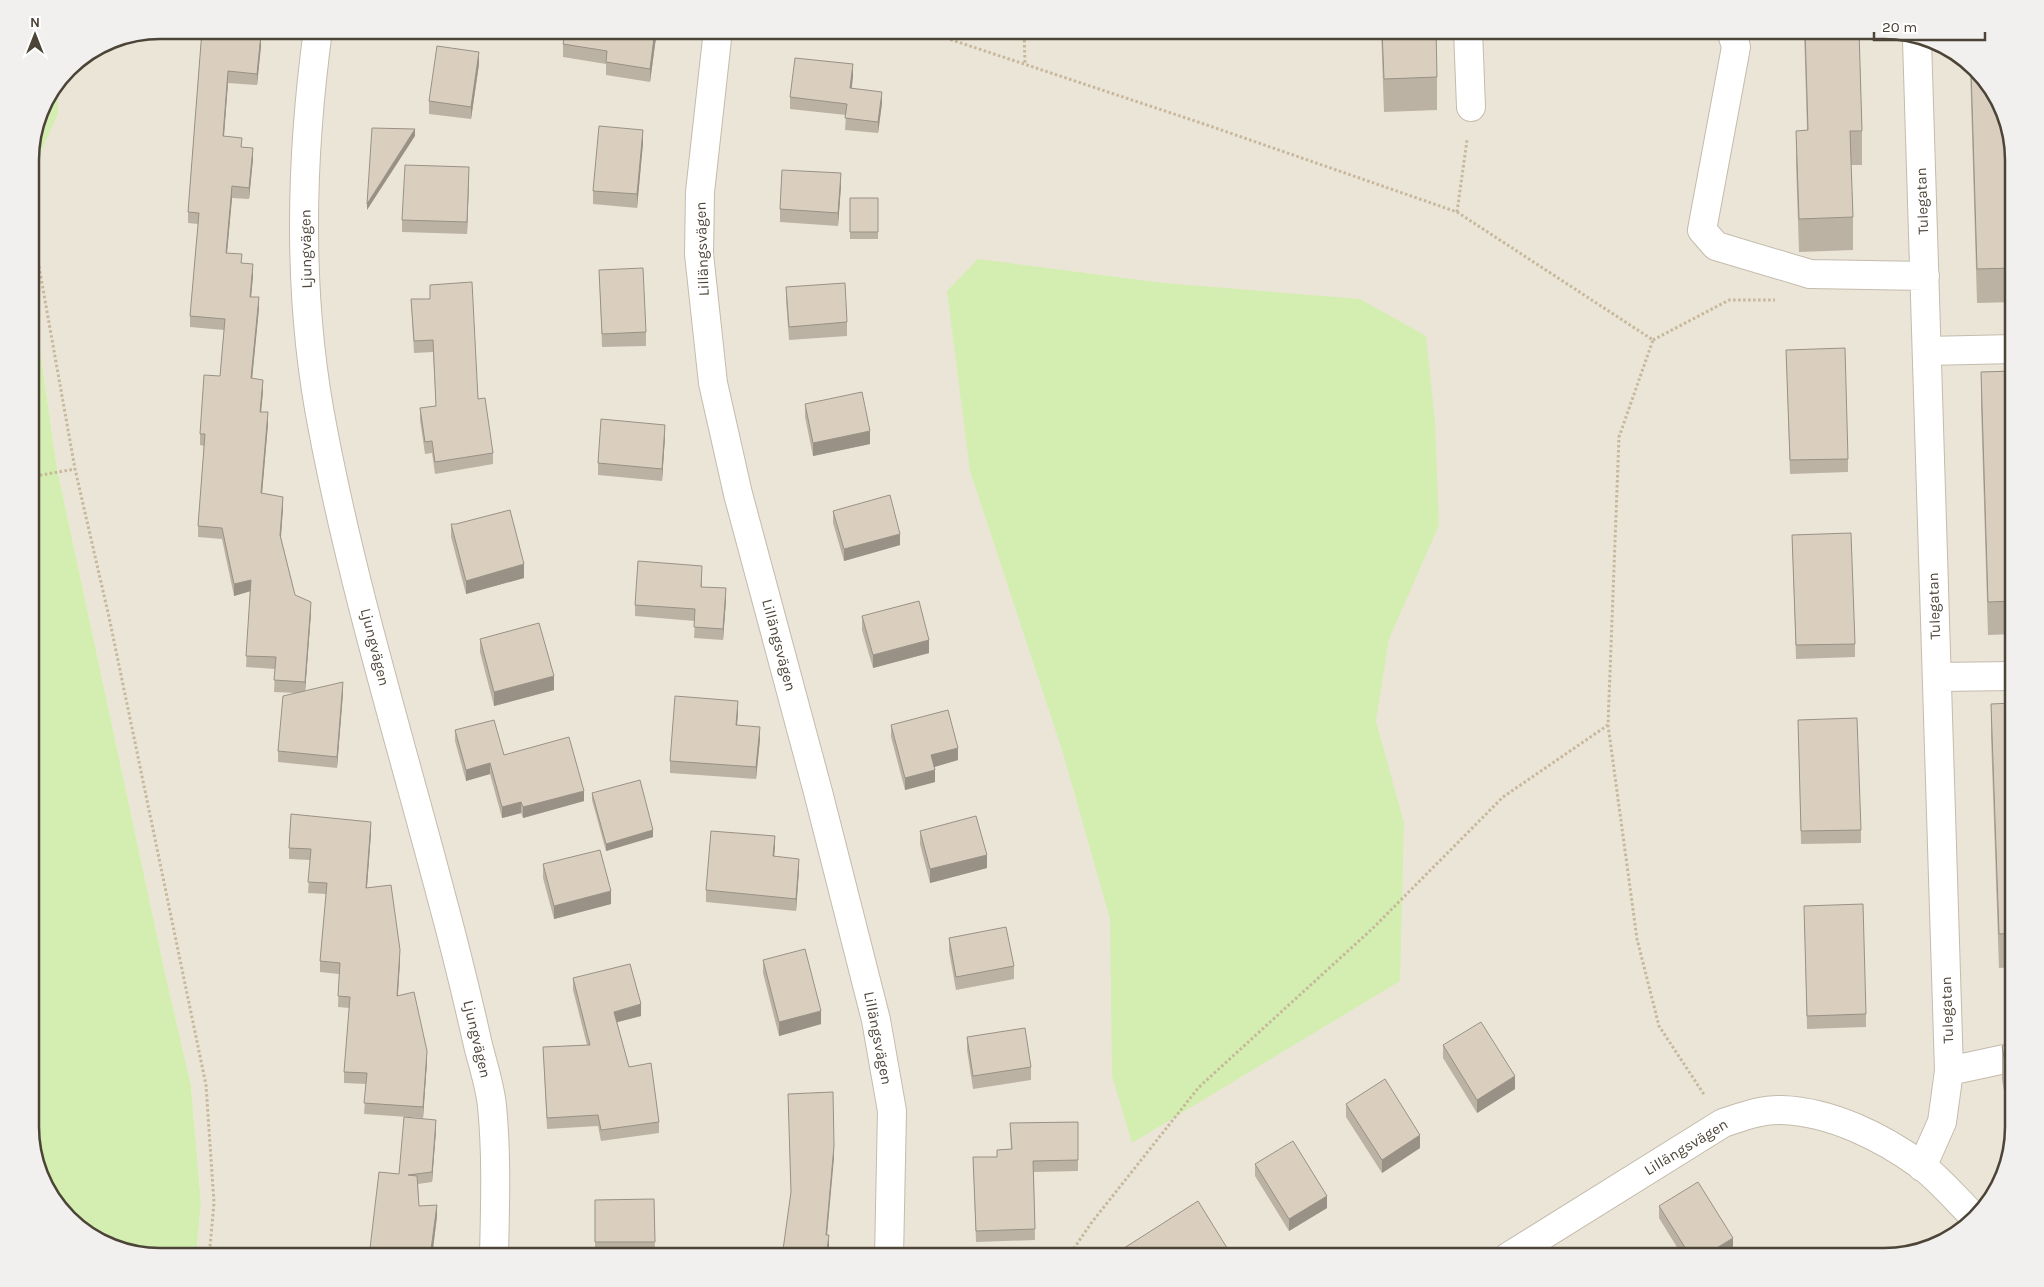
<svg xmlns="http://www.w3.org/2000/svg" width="2044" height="1287" font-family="Karla,sans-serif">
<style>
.residential{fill:#ebe5d8}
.green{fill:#d3eeb0}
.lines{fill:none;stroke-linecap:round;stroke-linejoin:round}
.minor-casing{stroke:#c4bbac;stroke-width:30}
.path{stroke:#c7b79b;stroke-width:3;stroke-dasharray:2.5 2.5;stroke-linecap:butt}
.minor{stroke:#fff;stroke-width:28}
.wall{fill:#bbb2a4}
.shaded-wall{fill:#999186}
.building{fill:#dacfbf;stroke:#999186}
.labels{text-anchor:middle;stroke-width:5;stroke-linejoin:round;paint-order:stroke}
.street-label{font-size:15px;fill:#4c4437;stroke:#fff}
.rim{fill:none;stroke:#4c4437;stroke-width:2.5}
</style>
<rect width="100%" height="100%" fill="#f7f3eb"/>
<path class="residential" d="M160,30H1884L1956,52L1997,95L2014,159V1128L1992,1199L1949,1240L1885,1257H196L201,1203L191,1085L166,977L57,468L30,279V177L58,114V82L68,68L110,40Z"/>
<path class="green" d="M58,82V114L30,177V152L40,110Z
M978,259L1164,283L1360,299L1426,336L1435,421L1439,525L1389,639L1376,721L1404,823L1400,981L1132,1143L1112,1076L1110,919L1063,753L970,471L947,291Z
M30,279L57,468L166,977L191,1085L201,1203L196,1257H160L88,1235L48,1192L30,1135Z"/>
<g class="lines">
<g class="minor-casing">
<path id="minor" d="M318,30C300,162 297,299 323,430C353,588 401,743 442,899C455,947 467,996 478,1045C483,1065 490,1086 492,1106C497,1157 495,1207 494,1257
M718,30L700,192L699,254L713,383L738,494L818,792L876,1020L892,1111L889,1257
M1468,30L1471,107
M1731,30L1736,47L1702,230L1716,246L1810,274L1925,276
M1917,40L1949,1071L1942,1122L1922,1167
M1927,351L2014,349
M1937,677L2014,676
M1949,1071L2014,1057
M1508,1257L1723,1123C1742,1117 1761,1109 1782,1110C1832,1112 1882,1137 1922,1166C1940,1180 1957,1200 1974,1217"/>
</g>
<path class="path" d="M922,30L1207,125L1457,212L1653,340L1619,437L1608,725L1637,939L1659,1026L1705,1096
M1024,30L1025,64
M39,113L42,107
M1457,212L1467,140
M30,243L38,261L75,469L109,617L206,1085L214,1203L209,1257
M1653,340L1729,300H1775
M30,477L75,469
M1068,1257L1092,1222L1199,1087L1372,929L1503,797L1608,725"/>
<use href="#minor" class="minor"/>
</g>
<path class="wall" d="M202,30L249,34L261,46L257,85L228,83L224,136L242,147L253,159L249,199L232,198L227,253L242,263L253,276L251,297L259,308L252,378L263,391L261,412L268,424L262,494L283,508L281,538L295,595L311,613L305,691L343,693L337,768L278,762V751L297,693L274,692L275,669L246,667L250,591L234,596L222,539L198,537V526L204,446L200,445V434L220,376L224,330L190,327V316L198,224L188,223V212Z
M657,30L650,82L606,75V64L563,57V44Z
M1381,30H1436L1437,77V110L1384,112Z
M1804,30H1859L1862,131V165H1851L1853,217V250L1799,252L1796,164V131L1807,130Z
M479,64L471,119L429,114V101Z
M1970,67L1997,95L2014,159V302L1977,303Z
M853,76L852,88L882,103L878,133L845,130L846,115L790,109V97Z
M643,143L637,208L593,204V191Z
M469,179L467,234L402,232V220Z
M841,186L838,226L780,222V209Z
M850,198H878V239H850Z
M599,270L646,332V346L602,347Z
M430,285L478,399L493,453V464L435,474L432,453L425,454L420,420V408L436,406L433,352L414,353L411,299H430Z
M786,287L847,322V336L789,340L786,300Z
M1786,350L1848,459V472L1790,474Z
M2014,371V634L1988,635L1981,406V372Z
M805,404L870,444L813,456L805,417Z
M665,437L662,481L598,475V463Z
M833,511L900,545L844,561L833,523Z
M451,524L524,578L466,594L451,537Z
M1792,535L1855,644V657L1796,659Z
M702,577V587L726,600L723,640L694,638L695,621L635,616V605Z
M862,616L929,653L873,668L862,630Z
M480,639L554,690L494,706L480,652Z
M2014,703V967L1999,968L1991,737V704Z
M738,713L737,725L760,739L756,779L670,773V761Z
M1798,720L1861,830V843L1801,844Z
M891,725L958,760L934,767L935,782L905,790L891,737Z
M455,730L504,755L584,801L523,818L521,813L502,818L490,774L466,781L455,741Z
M592,793L653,837L606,851L592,800Z
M920,831L987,868L930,883L920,844Z
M371,833L367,888L400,961L398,996L427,1062L423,1118L364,1114L366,1084L344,1083V1072L349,1008L338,1007L339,974L320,972V961L326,894L308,893L310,860L289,859V848Z
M775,847L774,856L799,870L796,911L706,902V890Z
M543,864L611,904L554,919L543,878Z
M1804,906L1866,1014V1027L1807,1029Z
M949,938L1014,966V979L956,990L949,951Z
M763,960L821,1024L779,1036L763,973Z
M573,978L641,1016L617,1022L629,1067L659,1122V1133L601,1141L598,1126L547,1129L543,1047L587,1045L573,990Z
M967,1037L1031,1067V1080L973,1089L967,1050Z
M2014,1044V1128L2012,1134L2002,1080V1046Z
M1443,1045L1515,1089L1477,1113L1443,1058Z
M1346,1104L1420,1148L1382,1173L1346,1117Z
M1078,1122V1171L1034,1172L1035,1240L976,1242L973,1157H997L1011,1149L1010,1123Z
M436,1130L432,1182L418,1184L419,1206L437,1216L432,1257L399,1174Z
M1255,1164L1327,1208L1289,1231L1255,1176Z
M654,1199L655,1254L595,1255V1200Z
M1659,1206L1733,1250L1721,1257H1683L1659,1218Z"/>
<path class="shaded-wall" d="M655,30H657L650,82V69Z
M261,34V46L257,85V74Z
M479,52V64L471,119V107Z
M853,64V76L850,99V88Z
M228,71V83L223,148V136Z
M882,92V103L878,133V122Z
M415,129V136L367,210V204Z
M643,130V143L637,208V194Z
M253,148V159L249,199V188Z
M469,167V179L467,234V222Z
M841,173V186L838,226V213Z
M232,186V198L226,264V253Z
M253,264V276L250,308V297Z
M259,297V308L251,390V378Z
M263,380V391L260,423V412Z
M268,412V424L261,505V493Z
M665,425V437L662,481V469Z
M870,431V444L813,456V443Z
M283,497V508L280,547V535Z
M900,534V545L844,561V549Z
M524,564V578L466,594V581Z
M251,580V591L234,596V584Z
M726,588V600L723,640V629Z
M311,602V613L305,693V682Z
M929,640V653L873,668V655Z
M554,676V690L494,706V692Z
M343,682V693L337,768V757Z
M738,701V713L736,737V725Z
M760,727V739L756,779V767Z
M958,748V760L931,768V755Z
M490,763V774L466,781V770Z
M935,770V782L905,790V778Z
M584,791V801L523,818V807Z
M521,802V813L502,818V807Z
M371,822V833L366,899V888Z
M653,830V837L606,851V844Z
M775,836V847L773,868V856Z
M987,855V868L930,883V869Z
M799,859V870L796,911V899Z
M611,891V904L554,919V906Z
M400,950V961L397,1007V996Z
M641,1004V1016L614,1023V1012Z
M821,1011V1024L779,1036V1022Z
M427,1051V1062L423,1118V1107Z
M1515,1076V1089L1477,1113V1100Z
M436,1120V1130L432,1182V1172Z
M1420,1135V1148L1382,1173V1160Z
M834,1146V1158L826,1247V1235Z
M1327,1196V1208L1289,1231V1219Z
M437,1205V1216L432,1257H430Z
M829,1235V1248L828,1257H826Z
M1733,1238V1250L1721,1257H1702Z
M1178,1252V1257H1169Z"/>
<path class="building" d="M202,30H249V34H261L257,74L228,71L223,136L242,138L241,147L253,148L249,188L232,186L226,253L242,254L241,263L253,264L250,297H259L251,378L263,380L260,412H268L261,493L283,497L280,535L295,595L311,602L305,682L274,680L276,657L246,656L251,580L234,584L222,528L198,526L205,434H200L204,375L220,376L225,319L190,316L199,213L188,212Z
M566,30H655L650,69L606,62L607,51L563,44Z
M1382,30H1436L1437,77L1384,79Z
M1805,30H1859L1862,131H1850L1853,217L1799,219L1796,131L1808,130Z
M437,46L479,52L471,107L429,101Z
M795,58L853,64L850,88L882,92L878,122L845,118L847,104L790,97Z
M1971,68L1997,95L2014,159V268L1977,269Z
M599,126L643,130L637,194L593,191Z
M372,128L415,129L367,204Z
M405,165L469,167L467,222L402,220Z
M782,170L841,173L838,213L780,209Z
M850,198H878V232H850Z
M643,268L646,332L602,334L599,270Z
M472,282L478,399L485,398L493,453L435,462L432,441L425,442L420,408L436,406L433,340L414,341L411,299H430V285Z
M845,283L847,322L789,327L786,287Z
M1845,348L1848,459L1790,460L1786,350Z
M2014,371V601L1988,602L1981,372Z
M862,392L870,431L813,443L805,404Z
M601,419L665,425L662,469L598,463Z
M890,495L900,534L844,549L833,511Z
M510,510L524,564L466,581L451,524H456Z
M1851,533L1855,644L1796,645L1792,535Z
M638,561L702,566L701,587L726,588L723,629L694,627L695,609L635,605Z
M919,601L929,640L873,655L862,616Z
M539,623L554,676L494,692L480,639Z
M343,682L337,757L278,751L283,696Z
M675,696L738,701L736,725L760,727L756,767L670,761Z
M2014,703V933L1999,934L1991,704Z
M948,710L958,748L931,755L935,770L905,778L891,725Z
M1857,718L1861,830L1801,831L1798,720Z
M494,720L504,755L569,737L584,791L523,807L521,802L502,807L490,763L466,770L455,730Z
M640,780L653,830L606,844L592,793Z
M291,814L371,822L366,888L391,885L400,950L397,996L414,992L427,1051L423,1107L364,1103L367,1073L344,1072L350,997L338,996L340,963L320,961L327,883L308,882L311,849L289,848Z
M976,816L987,855L930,869L920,831Z
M711,831L775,836L773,856L799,859L796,899L706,890Z
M600,850L611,891L554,906L543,864Z
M1863,904L1866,1014L1807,1016L1804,906Z
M1006,927L1014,966L956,977L949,938Z
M805,949L821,1011L779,1022L763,960Z
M630,964L641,1004L614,1012L629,1067L651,1063L659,1122L601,1130L598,1115L547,1118L543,1047L590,1045L573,978Z
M1481,1022L1515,1076L1477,1100L1443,1045Z
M1025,1028L1031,1067L973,1076L967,1037Z
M2014,1044V1105H2013L2002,1046Z
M1385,1079L1420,1135L1382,1160L1346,1104Z
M833,1092L834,1146L826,1235H829L826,1257H782L791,1192L788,1094Z
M404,1117L436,1120L432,1172L408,1175L417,1176L419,1206L437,1205L430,1257H369L379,1172L399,1174Z
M1078,1122V1160L1033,1161L1035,1229L976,1231L973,1157H997V1150L1012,1149L1010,1123Z
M1293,1141L1327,1196L1289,1219L1255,1164Z
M1698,1182L1733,1238L1702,1257H1691L1659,1206Z
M654,1199L655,1242H595V1200Z
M1198,1201L1232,1256L1230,1257H1181L1178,1252L1169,1257H1110Z
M1584,1253L1587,1257H1577Z"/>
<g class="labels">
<g class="street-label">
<text transform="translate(1922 201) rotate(-92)" y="5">Tulegatan</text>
<text transform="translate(306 249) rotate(-91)" y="5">Ljungvägen</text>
<text transform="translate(702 249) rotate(-92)" y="5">Lillängsvägen</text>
<text transform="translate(1934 606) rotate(-92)" y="5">Tulegatan</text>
<text transform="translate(779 645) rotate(75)" y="5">Lillängsvägen</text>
<text transform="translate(375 647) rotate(76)" y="5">Ljungvägen</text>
<text transform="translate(1947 1010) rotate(-92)" y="5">Tulegatan</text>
<text transform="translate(878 1038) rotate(79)" y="5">Lillängsvägen</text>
<text transform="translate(477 1039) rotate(77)" y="5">Ljungvägen</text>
<text transform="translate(1686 1147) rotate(-31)" y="5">Lillängsvägen</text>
</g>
</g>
<path d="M0 0H2044V1287H0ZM160 39H1884A121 121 0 0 1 2005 160V1127A121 121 0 0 1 1884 1248H160A121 121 0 0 1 39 1127V160A121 121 0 0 1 160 39Z" fill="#f1f0ef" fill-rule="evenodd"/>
<path class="rim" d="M160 39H1884A121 121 0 0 1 2005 160V1127A121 121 0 0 1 1884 1248H160A121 121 0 0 1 39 1127V160A121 121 0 0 1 160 39Z"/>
<g transform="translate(35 35)" stroke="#ffffff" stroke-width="4" paint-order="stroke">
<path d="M0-4L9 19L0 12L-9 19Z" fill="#4c4437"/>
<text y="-8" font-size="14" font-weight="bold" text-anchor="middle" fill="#4c4437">N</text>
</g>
<path d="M1874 32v8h111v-8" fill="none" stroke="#4c4437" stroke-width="2.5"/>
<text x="1882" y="32" font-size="15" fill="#4c4437" stroke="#ffffff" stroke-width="4" paint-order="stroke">20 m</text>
</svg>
